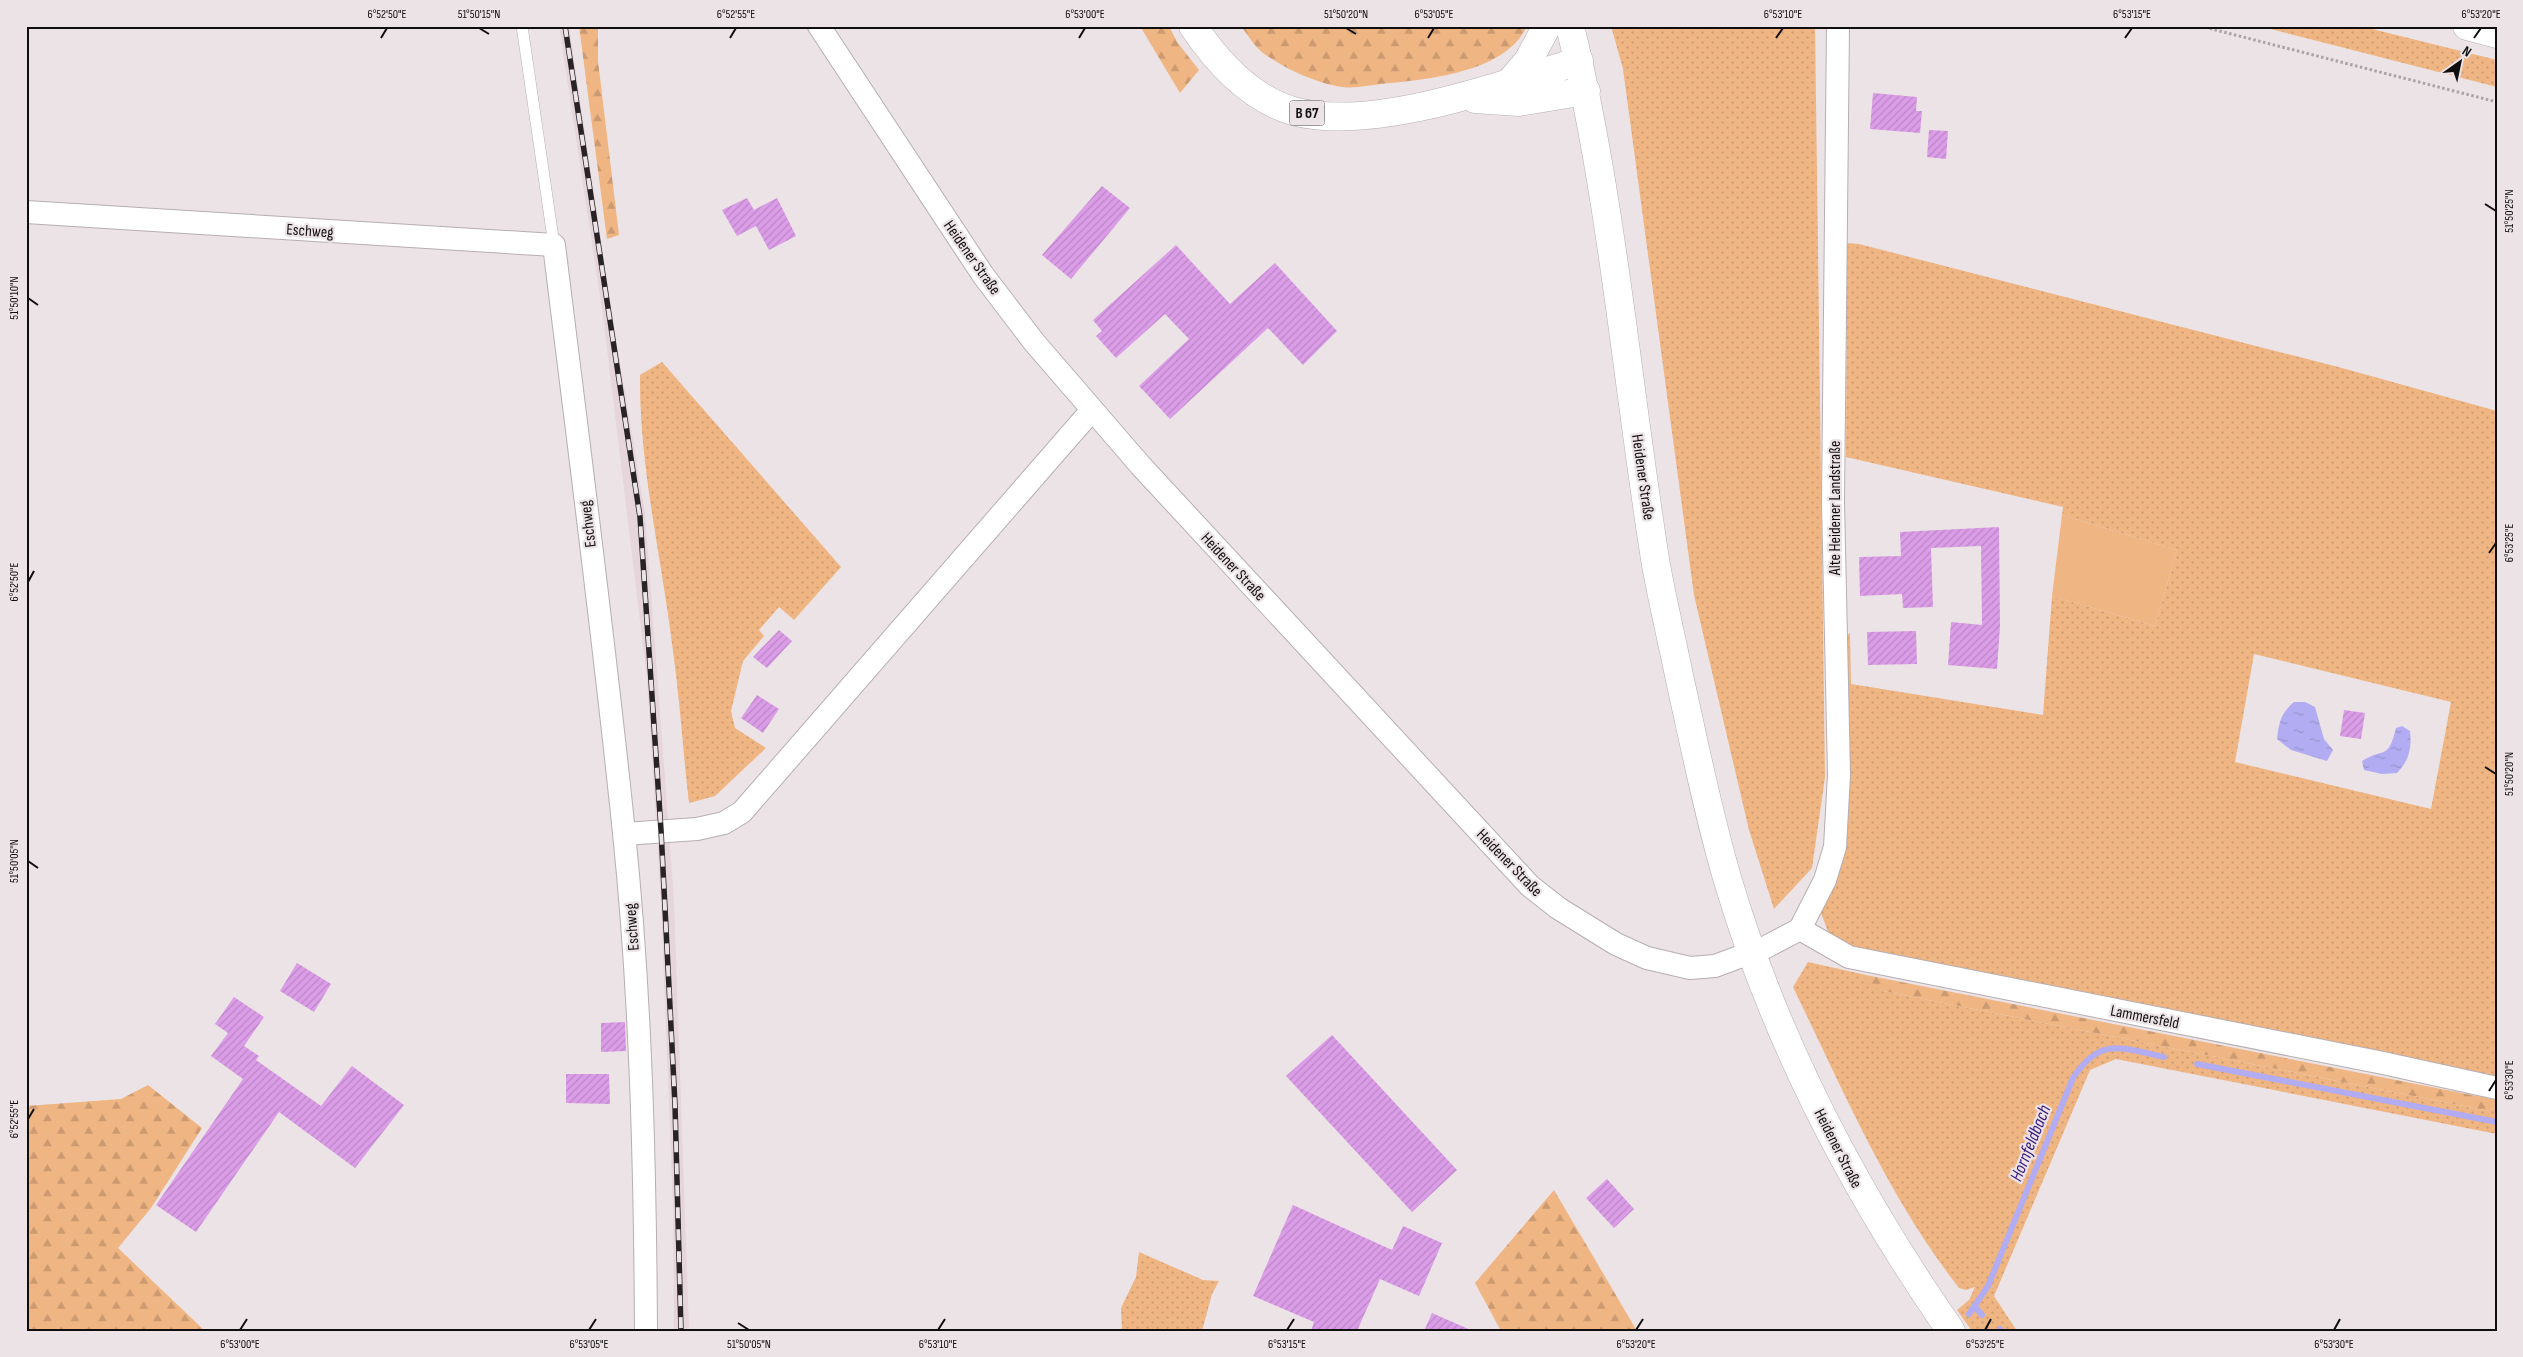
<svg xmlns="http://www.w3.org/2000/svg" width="2523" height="1357" font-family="'Sofia Sans Condensed',sans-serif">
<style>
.built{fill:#e6d5db}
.green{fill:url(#green-dots);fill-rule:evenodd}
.forest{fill:url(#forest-firs)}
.pitch{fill:#efb583}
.water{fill:url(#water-ripples)}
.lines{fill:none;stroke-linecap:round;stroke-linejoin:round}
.stream{stroke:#b2adf2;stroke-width:6}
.building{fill:url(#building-hatch)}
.service-casing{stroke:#b7aeb1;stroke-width:12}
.minor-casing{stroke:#b7aeb1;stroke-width:24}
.secondary-casing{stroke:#b7aeb1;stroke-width:29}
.trunk-casing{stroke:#b7aeb1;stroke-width:29}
.path{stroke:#aaa3a5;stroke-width:3;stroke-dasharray:2.5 2.5;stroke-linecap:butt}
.service{stroke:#fff;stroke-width:11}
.minor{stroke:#fff;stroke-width:22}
.secondary{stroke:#fff;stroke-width:28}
.trunk{stroke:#fff;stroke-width:28}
.rail-casing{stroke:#282426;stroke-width:5.5}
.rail{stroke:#ece3e6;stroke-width:4;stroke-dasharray:11;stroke-linecap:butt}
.ticks{fill:none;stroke:#110e0f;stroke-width:2}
.labels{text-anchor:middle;stroke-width:4.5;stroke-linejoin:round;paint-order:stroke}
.shield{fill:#ece3e6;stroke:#534e50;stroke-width:1}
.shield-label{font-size:15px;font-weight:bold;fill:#110e0f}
.street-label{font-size:16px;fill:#110e0f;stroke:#ece3e6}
.water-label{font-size:18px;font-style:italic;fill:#361a7c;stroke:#ece3e6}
.neatline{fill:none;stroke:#110e0f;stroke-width:2}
.ticks-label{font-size:12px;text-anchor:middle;fill:#110e0f}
</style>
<defs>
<pattern id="green-dots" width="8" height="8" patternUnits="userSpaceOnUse" patternTransform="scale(1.25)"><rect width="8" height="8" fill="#efb583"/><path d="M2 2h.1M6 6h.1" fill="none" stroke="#cc9a70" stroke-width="1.8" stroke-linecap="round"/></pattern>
<pattern id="forest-firs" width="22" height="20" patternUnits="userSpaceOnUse" patternTransform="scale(1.25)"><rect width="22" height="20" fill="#efb583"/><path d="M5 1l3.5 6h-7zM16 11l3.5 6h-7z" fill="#cc9a70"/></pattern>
<pattern id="water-ripples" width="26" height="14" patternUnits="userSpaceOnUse" patternTransform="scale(1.25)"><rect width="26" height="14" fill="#b2adf2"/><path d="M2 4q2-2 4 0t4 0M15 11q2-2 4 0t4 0" fill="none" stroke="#9894ce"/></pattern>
<pattern id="building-hatch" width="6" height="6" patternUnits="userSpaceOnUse" patternTransform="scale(1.25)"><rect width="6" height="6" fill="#db9de7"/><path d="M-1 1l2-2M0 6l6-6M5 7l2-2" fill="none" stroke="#bb86c5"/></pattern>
</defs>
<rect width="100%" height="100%" fill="#ece3e6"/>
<path class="built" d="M559,26H569L612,314L645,513L674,900L689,1331H674L673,1207L661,901L647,678L603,316Z"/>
<path class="green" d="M1611,26H1815L1825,777L1812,868L1774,909L1749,830L1694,595L1623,69Z
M2259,26H2360L2497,60V87Z
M1847,243L1859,244L2342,368L2497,411V1078L1859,950L1831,939L1821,913L1834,882L1844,638L1850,633L1851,684L2043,715L2052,596L2155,626L2177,550L2062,515L2063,507L1846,457ZM2254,654L2451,702L2431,809L2235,762Z
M662,362L841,567L794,620L779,607L759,630L764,636L743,661L731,711L735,728L766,748L715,796L689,803C683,752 680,701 673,651C662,559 639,467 640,375Z
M1808,962L1866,975L1870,983L1883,991L2489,1111L2497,1106V1134L2116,1059L2090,1070L1994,1296L2017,1331H1972L1957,1310L1969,1300L1975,1287L1966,1290L1959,1288C1888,1197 1843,1090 1793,987Z
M1139,1252L1203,1280L1219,1281L1212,1294L1202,1331H1122L1121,1308L1136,1277Z"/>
<path class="forest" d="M579,26H598V61L619,235L607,239Z
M1140,26H1169L1177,42L1199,70L1180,93Z
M1241,26H1527C1506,73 1426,80 1381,84C1369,85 1355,89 1343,87C1317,84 1284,68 1263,53C1254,46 1248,35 1241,26Z
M1866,975L2497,1100V1106L2489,1111L1883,991L1869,983Z
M148,1085L202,1128L151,1208L118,1248L205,1331H26V1106L121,1099Z
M1554,1190L1637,1331H1501L1475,1283Z"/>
<path class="pitch" d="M2062,515L2177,550L2155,626L2052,596Z"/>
<path class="water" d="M2294,702H2305L2315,707L2324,739L2333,750L2327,761L2291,750L2277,739C2279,722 2281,713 2294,702Z
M2402,726L2410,731C2412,748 2409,761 2397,773L2382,774L2364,770L2362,761C2384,747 2388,761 2396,728Z"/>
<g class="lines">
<path class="stream" d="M2197,1064L2497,1122
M1976,1308L1982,1315
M1969,1314L1988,1286L2073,1078C2100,1036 2122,1048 2164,1057
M2000,1329L2001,1331"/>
</g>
<path class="building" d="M1873,93L1917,97L1916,111H1922L1920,133L1870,129Z
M1929,130L1948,131L1946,159L1927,157Z
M1102,186L1130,208L1071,279L1042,255Z
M747,198L754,210L777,198L796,236L769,250L756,226L737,236L722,210Z
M1176,245L1230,304L1275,263L1337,331L1303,365L1268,328L1170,419L1139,386L1189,339L1165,314L1116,358L1096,336L1102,331L1093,320Z
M1999,527L2000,626L1997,669L1948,665L1951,622L1982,625L1981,546L1931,548L1933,607L1903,608L1902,594L1860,596L1859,557L1901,556L1900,532Z
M779,630L792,641L767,668L753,657Z
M1916,631L1917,664L1868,665L1867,632Z
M757,695L779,709L763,733L741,718Z
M2344,710L2365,713L2361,739L2340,736Z
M297,963L331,984L314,1012L280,991Z
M234,997L264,1017L244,1046L259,1056L256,1060L321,1106L352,1066L404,1105L355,1168L279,1112L196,1232L156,1205L243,1079L211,1056L228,1033L215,1024Z
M625,1022L626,1051L601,1052V1023Z
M1332,1035L1457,1170L1412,1212L1286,1076Z
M566,1074H609L610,1104L566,1103Z
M1607,1179L1634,1209L1614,1228L1586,1198Z
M1293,1205L1392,1250L1403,1226L1442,1243L1419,1296L1380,1279L1357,1331H1311L1314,1322L1253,1296Z
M1432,1313L1473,1331H1424Z"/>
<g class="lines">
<g class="service-casing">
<path id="service" d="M522,26L554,245"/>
</g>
<g class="minor-casing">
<path id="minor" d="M819,26L983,275L1034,342L1141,466L1530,886L1558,908L1616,944L1647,958L1690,968L1715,966L1766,947L1800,929L1825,880L1835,847L1839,775L1833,502L1838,26
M26,212L554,245C578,441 604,637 624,833C641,998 645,1165 646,1331
M624,834L697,829L724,823L742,812L1092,410
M1800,929L1849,957L2383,1063L2497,1088"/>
</g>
<g class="secondary-casing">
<path id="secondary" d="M1570,26C1613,203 1627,385 1656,565C1663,603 1672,641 1680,680C1695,747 1708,814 1728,881C1776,1042 1855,1193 1951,1331"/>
</g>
<g class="trunk-casing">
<path id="trunk" d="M1193,26C1217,62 1249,98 1293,111C1371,133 1502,85 1579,61
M2467,26L2497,34
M1510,82L1528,61L1547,26
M1475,99L1519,102L1586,91"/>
</g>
<path class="path" d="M2200,26L2497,102"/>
<use href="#service" class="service"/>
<use href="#minor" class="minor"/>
<use href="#secondary" class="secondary"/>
<use href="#trunk" class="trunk"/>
<g class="rail-casing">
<path id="rail" d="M565,26L640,517L661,830L675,1105L681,1331"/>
</g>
<use href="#rail" class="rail"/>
</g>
<path class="ticks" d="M479,28L489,34M1346,28L1356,34M381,38L387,28M730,38L736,28M1079,38L1085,28M1428,38L1434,28M1776,38L1783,28M2125,38L2132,28M2474,38L2481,28M2485,204L2496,211M28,298L38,305M2489,553L2496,543M28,582L34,571M2485,767L2496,774M28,861L38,868M2489,1091L2496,1080M28,1119L34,1109M738,1323L749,1330M240,1330L247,1319M589,1330L596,1319M938,1330L945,1319M1287,1330L1294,1319M1636,1330L1643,1319M1985,1330L1991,1319M2334,1330L2340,1319"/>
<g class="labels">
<rect class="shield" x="1289.5" y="100.5" width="35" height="25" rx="4"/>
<g class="shield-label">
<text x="1307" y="118">B 67</text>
</g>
<g class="street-label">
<text transform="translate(310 230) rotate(4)" y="6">Eschweg</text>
<text transform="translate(973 257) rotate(55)" y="6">Heidener Straße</text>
<text transform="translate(1644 477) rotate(82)" y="6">Heidener Straße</text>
<text transform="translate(1834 508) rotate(-90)" y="6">Alte Heidener Landstraße</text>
<text transform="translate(587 524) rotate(-97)" y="6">Eschweg</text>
<text transform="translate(1234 566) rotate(47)" y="6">Heidener Straße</text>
<text transform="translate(1510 862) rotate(46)" y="6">Heidener Straße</text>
<text transform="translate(631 927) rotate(-94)" y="6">Eschweg</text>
<text transform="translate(2145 1016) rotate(11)" y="6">Lammersfeld</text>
<text transform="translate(1839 1148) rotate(63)" y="6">Heidener Straße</text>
</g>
<g class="water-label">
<text transform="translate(2030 1143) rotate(-68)" y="6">Hornfeldbach</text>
</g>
</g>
<rect width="2523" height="1357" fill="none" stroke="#ece3e6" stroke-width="55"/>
<g transform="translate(2460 62) rotate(33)" stroke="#ece3e6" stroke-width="4" paint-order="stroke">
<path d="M0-4L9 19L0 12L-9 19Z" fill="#110e0f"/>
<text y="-8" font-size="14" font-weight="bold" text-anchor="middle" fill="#110e0f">N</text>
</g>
<rect x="28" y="28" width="2468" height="1302" class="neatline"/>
<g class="ticks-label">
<text x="387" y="18">6°52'50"E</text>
<text x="479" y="18">51°50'15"N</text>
<text x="736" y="18">6°52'55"E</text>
<text x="1085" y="18">6°53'00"E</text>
<text x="1346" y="18">51°50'20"N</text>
<text x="1434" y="18">6°53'05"E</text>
<text x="1783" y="18">6°53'10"E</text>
<text x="2132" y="18">6°53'15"E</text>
<text x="2481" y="18">6°53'20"E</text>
<text transform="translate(2509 211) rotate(-90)" y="4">51°50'25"N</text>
<text transform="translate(14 298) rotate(-90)" y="4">51°50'10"N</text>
<text transform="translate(2509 543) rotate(-90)" y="4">6°53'25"E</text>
<text transform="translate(14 582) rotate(-90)" y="4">6°52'50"E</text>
<text transform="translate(2509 774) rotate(-90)" y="4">51°50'20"N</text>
<text transform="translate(14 861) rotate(-90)" y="4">51°50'05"N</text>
<text transform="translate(2509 1080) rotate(-90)" y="4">6°53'30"E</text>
<text transform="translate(14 1119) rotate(-90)" y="4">6°52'55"E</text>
<text x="240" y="1348">6°53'00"E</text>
<text x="589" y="1348">6°53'05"E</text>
<text x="749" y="1348">51°50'05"N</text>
<text x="938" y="1348">6°53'10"E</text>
<text x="1287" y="1348">6°53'15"E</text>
<text x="1636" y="1348">6°53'20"E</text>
<text x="1985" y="1348">6°53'25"E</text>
<text x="2334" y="1348">6°53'30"E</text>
</g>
</svg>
